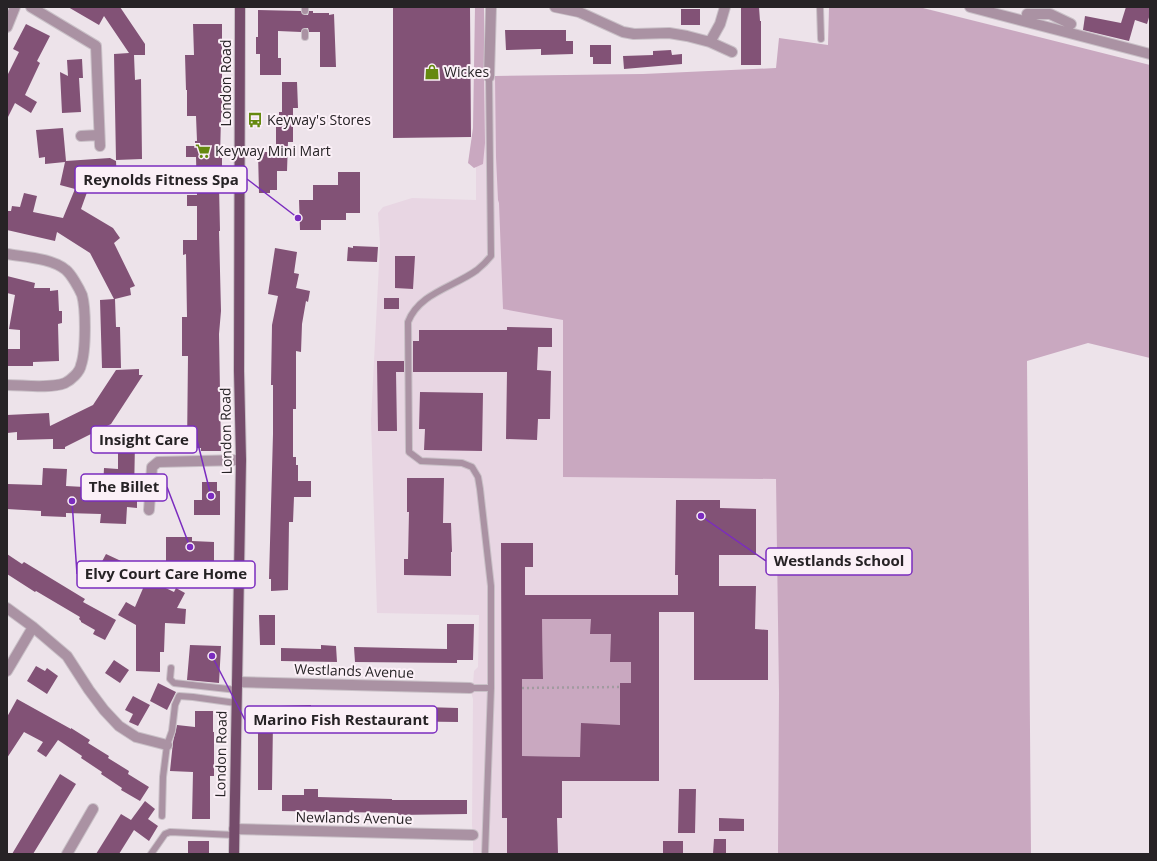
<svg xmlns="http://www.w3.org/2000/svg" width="1157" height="861" font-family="'Open Sans',sans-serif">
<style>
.built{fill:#e8d6e3}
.green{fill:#c9a8c0}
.building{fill:#825276;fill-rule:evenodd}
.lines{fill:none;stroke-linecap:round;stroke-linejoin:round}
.service-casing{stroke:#c9c0c7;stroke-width:8}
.minor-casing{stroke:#c9c0c7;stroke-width:12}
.primary-casing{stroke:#c9c0c7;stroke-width:12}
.path{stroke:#a29ba0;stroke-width:2.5;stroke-dasharray:2 3;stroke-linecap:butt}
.service{stroke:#aa92a3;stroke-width:6}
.minor{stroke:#aa92a3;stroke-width:10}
.primary{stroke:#754c6b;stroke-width:10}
.labels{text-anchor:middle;stroke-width:4;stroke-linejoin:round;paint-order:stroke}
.poi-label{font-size:14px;fill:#272326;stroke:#fbf0f7;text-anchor:start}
.street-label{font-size:14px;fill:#272326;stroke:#fbf0f7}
.leader{fill:none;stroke:#7b2cbf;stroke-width:1.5}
.callout-dot{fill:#7b2cbf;stroke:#fbf0f7;stroke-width:1.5}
.callout{fill:#fbf0f7;stroke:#7b2cbf;stroke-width:1.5}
.callout-label{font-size:15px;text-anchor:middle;font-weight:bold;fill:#272326}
</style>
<rect width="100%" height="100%" fill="#ede3ea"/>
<path class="built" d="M643,74L1031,854H473V835L472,825L473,699L470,688L473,684L474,671L478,667L479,615L377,613L371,420L380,244L378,213L383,207L412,198L476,200V77Z"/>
<path class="green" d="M475,7H484V81L485,143L483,164L474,168L468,163L473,128Z
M829,7H919L1150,65V358L1088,343L1027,361L1031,854H778L779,693L776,479L563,477V320L503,309L499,203L498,200L496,157L495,76L643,74L776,68L779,38L828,45Z
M643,618L631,649V683L620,684V716L640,758L522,756L521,679H543L542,619Z"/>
<path class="building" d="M68,7H120L145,44V55H134L135,80L141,79L142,159L116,160L114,54L129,53L104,16L99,25Z
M393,7H470L471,137L393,138Z
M741,7H759L760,21H761V65H741Z
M1126,7H1150V14L1147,24L1135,20L1129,41L1083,30L1085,16L1121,23Z
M681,9H700V25H681Z
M258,10L301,11L305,15H308L309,11H313V13H329V15L334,14L336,67H320V32H309L308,28H305L301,32L278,31V58H281V75H260V54H256V37H258Z
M26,24L50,36L37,61L40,63L25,95L37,102L31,113L15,103L7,119V76L19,52L13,49Z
M193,24H222V116H221L220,158H222V186H219L220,231H219L221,311L219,334L221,451H201V448H187L188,356H182V317H187L186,254L183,255V240H197V206H187V195H197L196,157H186V146H195V141H197L196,116H187V90H186L185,55H194Z
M505,30H566V41H573V54L541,55V49L506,50Z
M590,45H611V64H593V57H590Z
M671,50L672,55L682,54V64L624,69L623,56L653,55V51Z
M82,59L83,78H79L81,112L62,113L60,72L68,76L67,60Z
M282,82H297L298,108H293V142H288L287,171H277V190H270V193H259L258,152H276V127H279V112H282Z
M63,128L66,161L110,158L116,161L117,182L90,184L81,209L113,228L120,238L114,243L135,286L130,288L131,295L115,299L116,327H120L121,368H102L100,300L114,299L90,253L57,232L55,241L7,230V211H11L12,206L20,207L24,193L37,196L33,212L63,218L75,189L60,185L65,162L45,164V157L39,158L36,130Z
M338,172H360V213H346V220H321V230H300L299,200H313V185H338Z
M353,246L378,247L377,262L347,261L348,247L353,248Z
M275,248L297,252L294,273L299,274L296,288L310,291L308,302L306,301L302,324L301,352L296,351V409H293V457H296V465H298V481H311V497H294L293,522H289L288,590L271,591V579H269L273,434V385H271L272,325L278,296L268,294Z
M395,256H415L413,289L395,288Z
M7,276L35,283L34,288H50V291L58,290L59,311H62V323L58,324L59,361L33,362V366H7V349H20V330L9,329L15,295L7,293Z
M384,298H399V309H384Z
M507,327L552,328V347H538L537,370L551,371L550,419H538L537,440L506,439L507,372H413V341H419V330H507Z
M377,361H404V372H396L397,431H378Z
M139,369V375H143L111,424L65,447V449H53V439L17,440V432L7,433V415L49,413L50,426L93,405L116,370Z
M420,392L483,393L482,451L424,450L425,429H419Z
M118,430H145V442H135L134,495H137V508L127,507L126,524L100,523L101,514L66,513V517L41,516V511L7,509V484L42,485L43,468L67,469L66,486L103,488L104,468L118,469Z
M407,478H444L443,523H451L452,552H451V576L404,575V559H408L409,512H407Z
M202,482H217V491H220V515H194V500H202Z
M676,500H720V508L756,509V555H719V586H756L755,629L768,630V680H694V612H659V781H562V818H557L558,854H507V818H502L501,543H533V567H525V595H678V575H675ZM542,619H591L590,634H611L610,662H631V683H620V725L581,723L580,757L522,756V679H543Z
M166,537H192V541L214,542V562H208V568L166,567Z
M7,554L22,564L24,562L85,599L83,602L116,620L105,640L93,634L95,630L81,622V621L79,619L80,617L36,591L35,592L7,574Z
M106,554L134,567H116L112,575L98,569Z
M147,579L174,592L176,588L185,593L177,608L186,609L185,624L165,623L164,652H160V672L136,671V625L118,615L126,602L135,607Z
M259,615H275V645H260Z
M447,624H474L473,660H457V663L355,662L354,647L447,649Z
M190,645L221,646L219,683L187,680Z
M321,645L336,646L337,662L281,661V648L321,649Z
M114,660L129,670L120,683L105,673Z
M36,666L45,671L47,668L58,676L47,694L27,681Z
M158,683L176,692L167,710L150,701Z
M133,696L150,705L138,726L129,722L133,714L125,710Z
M17,699L71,729V728L90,740L88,743L109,756L108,758L129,771L128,774L149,787L140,801L121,790L122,788L101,774L102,772L81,758L82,756L58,740L46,757L37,751L43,742L24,732L7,758V717Z
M311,705V707L350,708H392V706L458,708V722L385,721V722H320V719L280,718V706Z
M195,711H213V732H214V776H210V819H192L193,772L170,771L173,742L177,725L195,727Z
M258,721H273L272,790H258Z
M60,774L76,784L33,854H12Z
M304,789H318V797L392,799V800H467V814L398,815V813L282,811V795H304Z
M679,789H696L695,833H678Z
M145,801L155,809L148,819L158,826L149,841L134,830L119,854H96L121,814L131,820Z
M719,818L744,819V831H719Z
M714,839H726V854H713Z
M188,841H209V854H188Z
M663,841H683V854H663Z"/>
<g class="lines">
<g class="service-casing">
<path id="service" d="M305,7V11
M820,7L821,39
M305,37V32
M171,668L170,679L174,683L237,690
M470,688H491V586L480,489L478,477L472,467L462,463L421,461L409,452L408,322C419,293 454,287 477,270C482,266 487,261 491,256L489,77
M162,816L163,777L167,745L172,731L175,705L179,696L193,697L236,703
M151,854L165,834L170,832L234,835
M485,854L491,688"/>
</g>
<g class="minor-casing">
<path id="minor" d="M31,7L96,46L100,146
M555,7L579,12L623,32L634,34L669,33L687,36L710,42L720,24L725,7
M970,7L1150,54
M1027,14H1050L1071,24
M7,27L15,7
M710,42L732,52
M489,77L491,7
M81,136L99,135
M7,254C24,257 52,258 66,270C71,274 79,288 82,295C86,309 86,351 81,365C80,372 71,380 65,383C50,389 23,385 7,385
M149,510L152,467L158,462L241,460
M7,608L33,627L67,656L89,690L104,710L119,726L136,737L167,745
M7,671L33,627
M237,682L470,688
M234,829L473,835
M67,854L93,809"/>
</g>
<g class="primary-casing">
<path id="primary" d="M234,854L241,460L239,371L240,7"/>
</g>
<path class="path" d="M522,688L620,687"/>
<use href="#service" class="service"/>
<use href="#minor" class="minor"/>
<use href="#primary" class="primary"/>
</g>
<defs>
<g id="shop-bare" transform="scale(1.2)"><path d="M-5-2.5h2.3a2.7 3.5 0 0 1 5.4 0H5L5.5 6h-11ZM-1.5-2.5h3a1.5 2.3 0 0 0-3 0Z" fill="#65890f" stroke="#fbf0f7" stroke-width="2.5" paint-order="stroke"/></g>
<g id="bus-bare" transform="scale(1.2)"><path d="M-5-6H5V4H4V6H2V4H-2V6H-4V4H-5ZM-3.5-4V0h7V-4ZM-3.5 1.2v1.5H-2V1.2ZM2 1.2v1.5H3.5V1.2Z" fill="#65890f" stroke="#fbf0f7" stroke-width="2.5" paint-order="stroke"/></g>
<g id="supermarket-bare" transform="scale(1.2)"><path d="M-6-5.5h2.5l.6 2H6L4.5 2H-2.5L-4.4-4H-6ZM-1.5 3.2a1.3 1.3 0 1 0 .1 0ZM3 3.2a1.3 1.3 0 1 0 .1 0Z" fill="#65890f" stroke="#fbf0f7" stroke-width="2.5" paint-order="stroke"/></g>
</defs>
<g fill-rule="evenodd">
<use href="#shop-bare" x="432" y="72"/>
<use href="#bus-bare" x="255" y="120"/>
<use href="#supermarket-bare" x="203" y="151"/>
</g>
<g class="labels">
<g class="poi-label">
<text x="444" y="77">Wickes</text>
<text x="267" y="125">Keyway's Stores</text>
<text x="215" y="156">Keyway Mini Mart</text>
</g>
<g class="street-label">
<text transform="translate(226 83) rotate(-90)" y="5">London Road</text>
<text transform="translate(226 431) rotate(-91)" y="5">London Road</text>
<text transform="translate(354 671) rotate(2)" y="5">Westlands Avenue</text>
<text transform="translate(221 754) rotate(-89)" y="5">London Road</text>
<text transform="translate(354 818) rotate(1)" y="5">Newlands Avenue</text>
</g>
</g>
<path class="leader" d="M298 218L247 179M211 496L197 440M190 547L167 487M701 516L766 561M72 501L77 574M212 656L245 720"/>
<g class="callout-dot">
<circle cx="298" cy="218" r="4"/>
<circle cx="211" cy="496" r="4"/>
<circle cx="190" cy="547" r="4"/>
<circle cx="701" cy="516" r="4"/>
<circle cx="72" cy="501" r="4"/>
<circle cx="212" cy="656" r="4"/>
</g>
<g class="callout">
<rect x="75" y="166" width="172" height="27" rx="4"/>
<rect x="91" y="426" width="106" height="27" rx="4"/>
<rect x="81" y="474" width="86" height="27" rx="4"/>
<rect x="766" y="548" width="146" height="27" rx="4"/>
<rect x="77" y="561" width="178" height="27" rx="4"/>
<rect x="245" y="706" width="192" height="27" rx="4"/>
</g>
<g class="callout-label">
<text x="161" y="185">Reynolds Fitness Spa</text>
<text x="144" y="445">Insight Care</text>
<text x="124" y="492">The Billet</text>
<text x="839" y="566">Westlands School</text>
<text x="166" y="579">Elvy Court Care Home</text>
<text x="341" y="725">Marino Fish Restaurant</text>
</g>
<rect width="1157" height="861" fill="none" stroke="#272326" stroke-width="16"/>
</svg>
